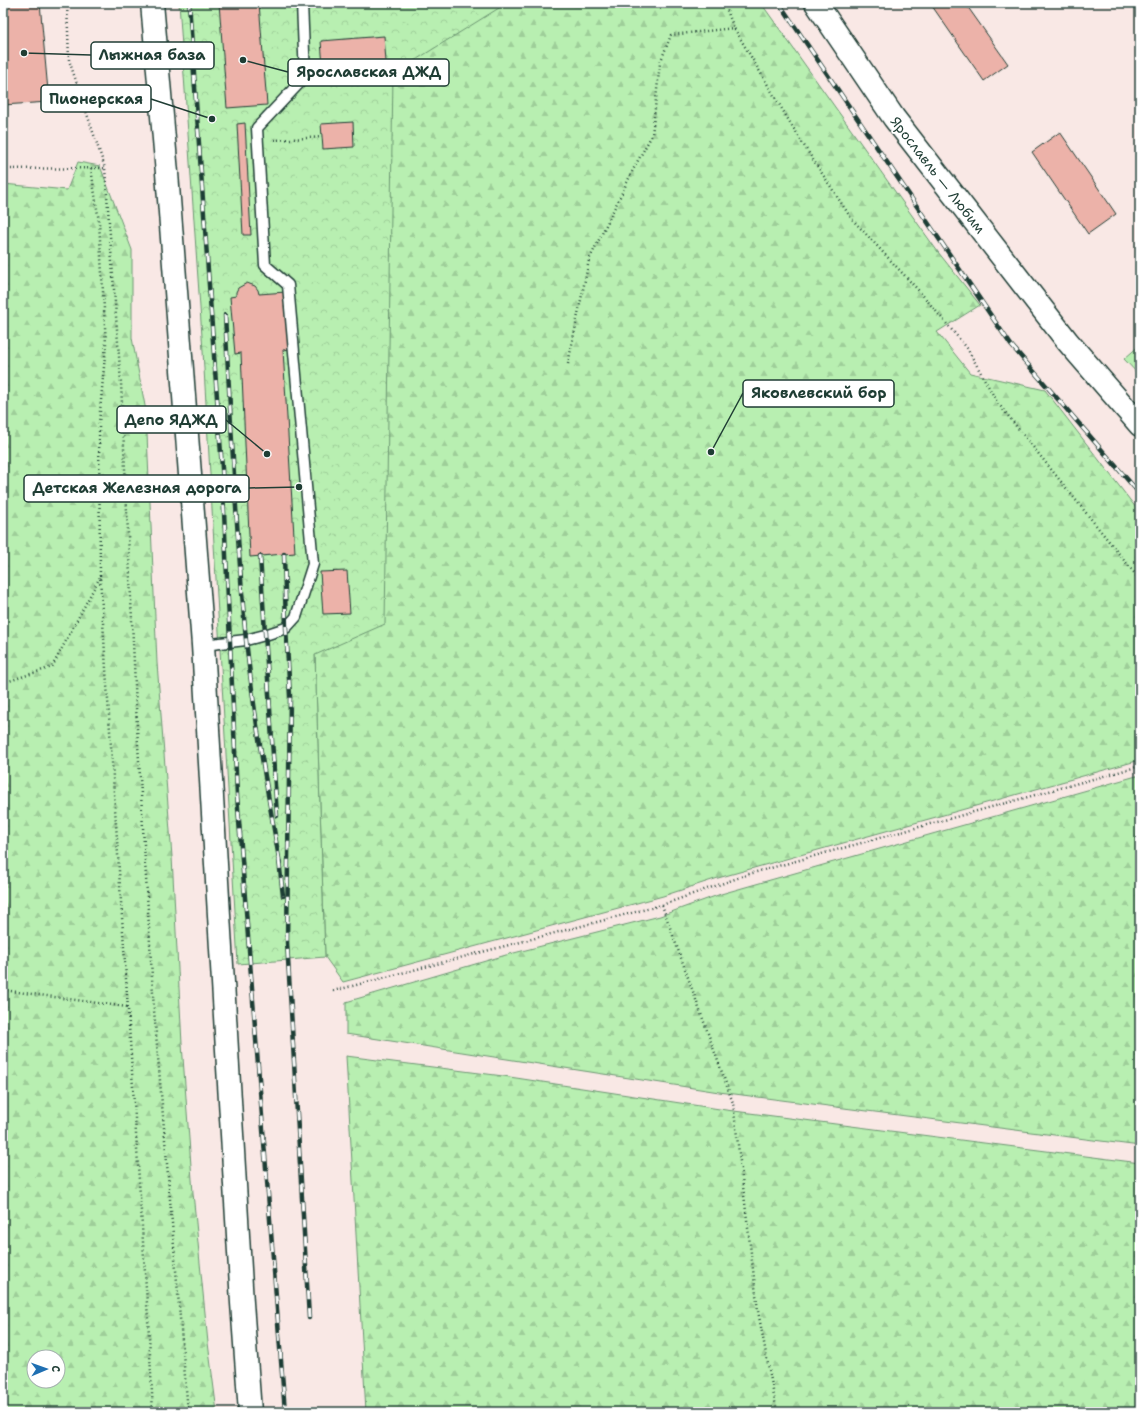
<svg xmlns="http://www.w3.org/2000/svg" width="1143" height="1415" font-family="'Shantell Sans',sans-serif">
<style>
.forest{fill:url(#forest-firs);stroke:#6c9672;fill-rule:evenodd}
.park{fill:url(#park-crowns);stroke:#6c9672}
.building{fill:#ecb2a9;stroke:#1f3d34}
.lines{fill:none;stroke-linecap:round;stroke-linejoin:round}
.lane-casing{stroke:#1f3d34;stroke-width:13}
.secondary-casing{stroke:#1f3d34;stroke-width:25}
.path{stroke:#1f3d34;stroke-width:2.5;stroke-dasharray:1 3;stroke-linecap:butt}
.lane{stroke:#fff;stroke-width:10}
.secondary{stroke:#fff;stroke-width:22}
.rail-casing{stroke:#1f3d34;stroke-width:4.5}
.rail{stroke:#fff;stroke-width:3;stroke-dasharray:9;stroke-linecap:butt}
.labels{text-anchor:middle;stroke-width:3.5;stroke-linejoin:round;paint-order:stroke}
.street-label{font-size:14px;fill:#1f3d34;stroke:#fff}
.leader{fill:none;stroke:#1f3d34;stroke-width:1.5}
.callout-dot{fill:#1f3d34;stroke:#fff;stroke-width:1.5}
.callout{fill:#fff;stroke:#1f3d34;stroke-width:1.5}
.callout-label{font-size:15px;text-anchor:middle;font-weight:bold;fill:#1f3d34}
</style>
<defs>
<pattern id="forest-firs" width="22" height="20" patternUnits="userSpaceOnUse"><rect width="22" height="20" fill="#b8efb1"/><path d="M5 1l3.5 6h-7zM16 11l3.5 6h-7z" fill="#9ece99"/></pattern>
<pattern id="park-crowns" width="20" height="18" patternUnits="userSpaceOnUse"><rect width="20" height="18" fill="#b8efb1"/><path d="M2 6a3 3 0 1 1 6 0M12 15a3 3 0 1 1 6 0" fill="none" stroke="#9ece99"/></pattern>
</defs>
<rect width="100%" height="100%" fill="#f9e8e5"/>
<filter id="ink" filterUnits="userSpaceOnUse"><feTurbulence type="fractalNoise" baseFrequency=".025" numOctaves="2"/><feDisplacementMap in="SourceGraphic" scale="8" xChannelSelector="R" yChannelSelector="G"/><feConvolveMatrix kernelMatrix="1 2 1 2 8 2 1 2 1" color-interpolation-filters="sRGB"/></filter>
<g filter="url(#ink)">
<path class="forest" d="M391,3H761L938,252L980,305L937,332L970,373L1045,390L1140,513V760L718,878L663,896L343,982L325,957L315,655L390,82L408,61Z
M78,162L100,166L132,250V338L146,411L157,663L172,857L182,1044L193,1193L208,1343L217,1412H3V184L67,190ZM34,1357H58V1381H34Z
M1140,345V376L1124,359Z
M1140,775V1146L719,1092L346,1034V1002L506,955L660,916L721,894Z
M346,1056L503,1076L726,1110L1140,1163V1412H366Z"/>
<path class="park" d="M179,3H507L393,74L385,624L315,655L325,957L238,964L203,351Z"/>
<path class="building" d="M3,3H40L49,102L3,105Z
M219,3H259L267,105L227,108Z
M930,3H965L1008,64L984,81Z
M384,36L387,74L324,79L321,41Z
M353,122L354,147L323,149L321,124Z
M245,123L251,235H243L237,124Z
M1060,132L1116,214L1088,234L1032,152Z
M247,283L255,286L258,290L259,294L286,292L291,349L283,350L295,553L250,557L241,353L235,354L230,297L236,296V292L238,288Z
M347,571L350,613L323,614L320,572Z"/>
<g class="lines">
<g class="lane-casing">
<path id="lane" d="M203,645L246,640L265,635L286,628L296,617L313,564L288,285L265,265L257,128L305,77L302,3"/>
</g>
<g class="secondary-casing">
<path id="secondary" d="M152,3L167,173L203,645L242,1303L250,1412
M816,3L894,118L1068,342L1140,425"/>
</g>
<path class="path" d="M67,3L69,60L105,168L121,383L137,728L154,1010L188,1412
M724,3L734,28L801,141L851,218L920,292L967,348L997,402L1140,580
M274,140L322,137
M91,168L99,222L106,344L99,423L100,576L149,1335L153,1412
M3,169L105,168
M568,364L589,260L636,164L652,135L660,63L671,35L734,28
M3,683L52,667L100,577
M662,905L733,1103L758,1311L777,1412
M3,990L127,1007
M333,991L662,905L749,874L1140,766"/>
<use href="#lane" class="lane"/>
<use href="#secondary" class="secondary"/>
<g class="rail-casing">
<path id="rail" d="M189,3L222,468L237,795L285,1412
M779,3L1011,345L1140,494
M225,315C231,423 236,532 246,640C254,715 267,790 280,864
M284,554L286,628L290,696L287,942L309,1318
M260,556L277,816
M279,860L283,896"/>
</g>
<use href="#rail" class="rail"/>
</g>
</g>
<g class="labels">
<g class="street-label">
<text transform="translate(938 175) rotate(52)" y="5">Ярославль — Любим</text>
</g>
</g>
<path class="leader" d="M24 53L91 55M243 60L288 72M212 119L151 99M711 452L743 393M267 454L226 420M299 487L249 488"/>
<g class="callout-dot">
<circle cx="24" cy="53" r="4"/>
<circle cx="243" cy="60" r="4"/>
<circle cx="212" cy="119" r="4"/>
<circle cx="711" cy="452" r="4"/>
<circle cx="267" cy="454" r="4"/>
<circle cx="299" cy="487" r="4"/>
</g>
<g class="callout">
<rect x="91" y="42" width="123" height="27" rx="4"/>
<rect x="288" y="59" width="161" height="27" rx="4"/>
<rect x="41" y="85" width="110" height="27" rx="4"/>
<rect x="743" y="380" width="151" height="27" rx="4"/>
<rect x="117" y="406" width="109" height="27" rx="4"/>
<rect x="24" y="475" width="225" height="27" rx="4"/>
</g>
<g class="callout-label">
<text x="152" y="60">Лыжная база</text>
<text x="369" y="77">Ярославская ДЖД</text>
<text x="96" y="104">Пионерская</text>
<text x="819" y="398">Яковлевский бор</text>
<text x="171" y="425">Депо ЯДЖД</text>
<text x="137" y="493">Детская Железная дорога</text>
</g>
<rect width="1143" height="1415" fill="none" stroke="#fff" stroke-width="16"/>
<rect x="8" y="8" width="1127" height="1399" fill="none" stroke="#1f3d34" stroke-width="1.5" filter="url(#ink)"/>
<g transform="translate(46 1369) rotate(88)"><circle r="19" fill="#ffffff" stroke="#a5b1ae"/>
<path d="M0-3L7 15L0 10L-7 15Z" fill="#1f6fb2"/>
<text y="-6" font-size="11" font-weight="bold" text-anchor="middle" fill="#1f3d34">С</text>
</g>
</svg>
